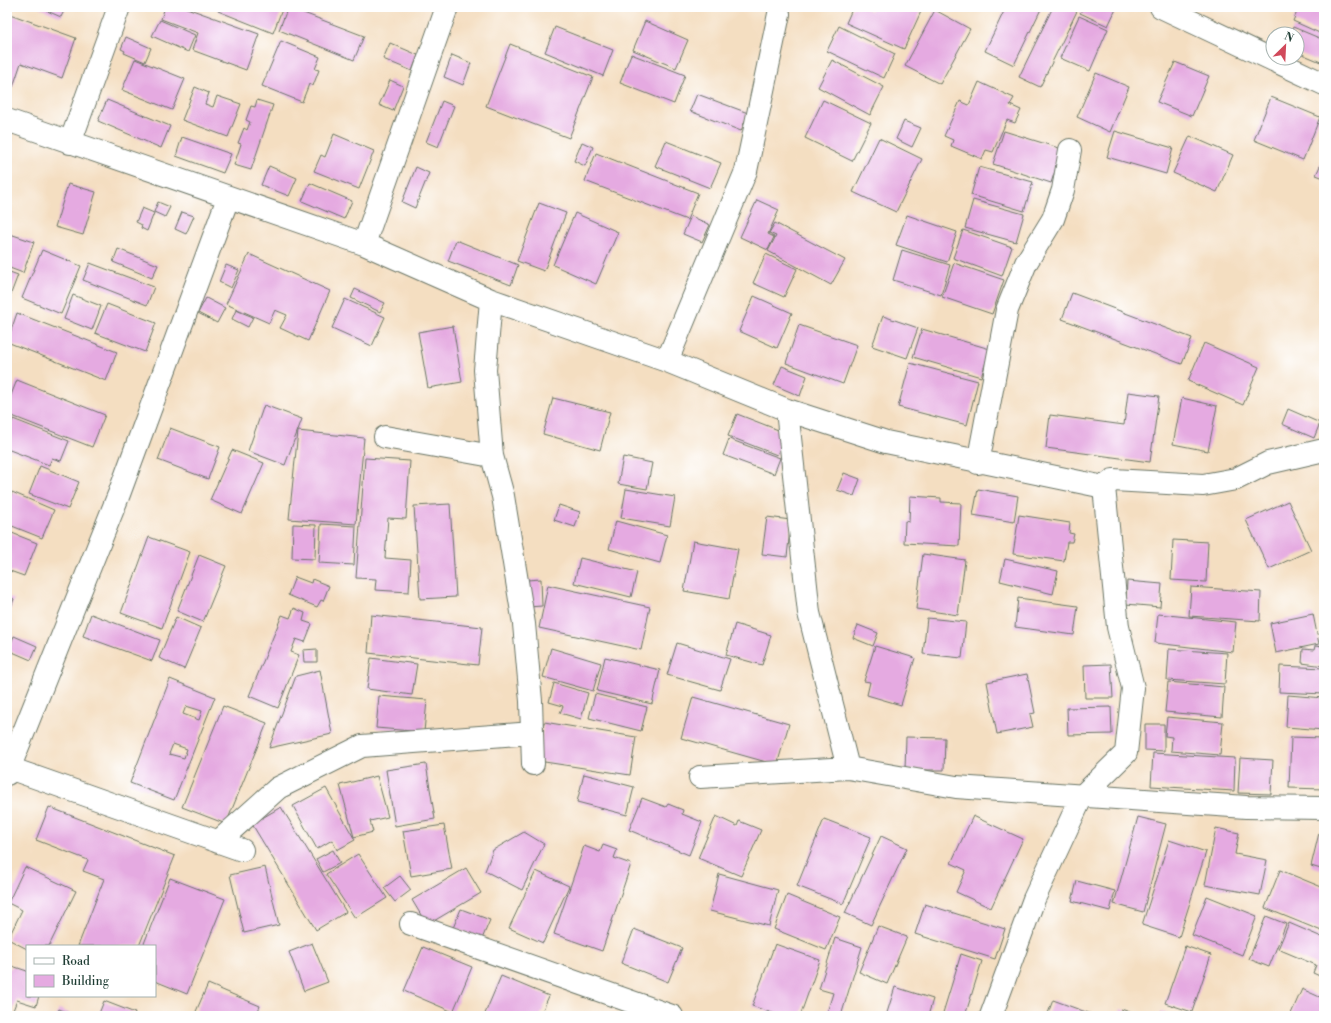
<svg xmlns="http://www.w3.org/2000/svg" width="1331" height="1023" font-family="'Libre Bodoni',serif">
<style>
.building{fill:#e5aae1;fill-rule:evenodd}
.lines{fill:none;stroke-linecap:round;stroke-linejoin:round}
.street-casing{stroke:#6a7565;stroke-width:24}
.street{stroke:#fff;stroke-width:22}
</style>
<rect width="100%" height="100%" fill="#fff"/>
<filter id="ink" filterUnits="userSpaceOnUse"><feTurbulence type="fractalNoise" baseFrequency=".025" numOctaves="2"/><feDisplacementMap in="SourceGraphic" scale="8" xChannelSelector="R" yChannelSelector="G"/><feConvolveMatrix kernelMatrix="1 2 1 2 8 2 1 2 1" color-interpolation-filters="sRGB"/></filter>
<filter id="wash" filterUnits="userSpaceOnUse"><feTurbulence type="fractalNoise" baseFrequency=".012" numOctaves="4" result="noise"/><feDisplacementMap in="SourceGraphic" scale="16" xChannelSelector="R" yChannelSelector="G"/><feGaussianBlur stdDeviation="0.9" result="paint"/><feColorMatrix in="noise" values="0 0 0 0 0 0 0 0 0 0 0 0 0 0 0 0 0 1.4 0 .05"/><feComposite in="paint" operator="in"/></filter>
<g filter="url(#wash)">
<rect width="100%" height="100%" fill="#f4dec1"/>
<g id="blocks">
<path class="building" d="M38,7H66L61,17Z
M165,7H184L259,34L246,70L192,50L198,33L161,19Z
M219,7H283L273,33L218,11Z
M288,7L364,36L354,60L279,30Z
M853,7H862L871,11L873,7H923L904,49L846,23Z
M1006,7H1042L1014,65L985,51Z
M1053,7H1079L1040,87L1019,77Z
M1083,7H1117L1108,26L1080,13Z
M1299,7H1324V35L1293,21Z
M935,10L970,29L940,84L905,66Z
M7,13L76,38L62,78L21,63L13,87L7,85Z
M1079,16L1108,29L1090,71L1060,58Z
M160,20L195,35L188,52L152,36Z
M645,21L688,40L676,68L633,50Z
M839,26L895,54L884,78L827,51Z
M555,27L613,50L603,76L545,52Z
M1293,27L1324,40L1323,63L1297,52V34H1290Z
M126,37L151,48L145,62L124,53L125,51L121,49Z
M281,41L320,57L315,69L319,70L313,86L309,84L302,102L262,86Z
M390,43L418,55L412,71L383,59Z
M510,44L593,77L569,138L486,106Z
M631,54L685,75L674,104L620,83Z
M452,55L471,63L463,85L444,77Z
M135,59L185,79L172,110L122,90Z
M832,60L884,87L870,115L818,87Z
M1175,62L1209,76L1192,116L1157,102Z
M1096,73L1129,87L1110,132L1077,117Z
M390,80L403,86L393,111L379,105Z
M979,82L1014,98L1010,105L1021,110L1015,123L1007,120L993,152L986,150L982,159L951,146L953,140L944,136L960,101L969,105Z
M195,87L209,93L205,104L213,107L217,96L241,104L228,137L182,120Z
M697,94L748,113L741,131L690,111Z
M1271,97L1320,117L1303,160L1254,140Z
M107,100L170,126L161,148L98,121Z
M257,100L273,105L251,170L234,165L241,144L238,143L244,128L247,130L250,122L246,120L251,106L255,107Z
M823,100L871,123L852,161L805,138Z
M442,101L454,106L438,147L426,142Z
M904,121L921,128L912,147L896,139Z
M1004,131L1062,149L1051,183L993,164Z
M1115,131L1173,148L1166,174L1107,157Z
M334,134L374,151L359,189L314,171L321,155L325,157Z
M1190,136L1233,155L1217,192L1173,173Z
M182,137L231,154L223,173L176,156Z
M879,138L922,159L896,212L853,192Z
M666,141L721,163L710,188L655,166Z
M582,142L593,147L585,166L574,161Z
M596,153L698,193L687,220L585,181Z
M1324,157V178L1316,175Z
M269,166L297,178L289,196L261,185Z
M416,167L429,173L415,208L402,202Z
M979,167L1033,182L1024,211L971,195Z
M310,183L352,201L344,219L302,201Z
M68,184L96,192L83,235L55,227Z
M757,200L779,210L768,234L774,237L768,250L740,237Z
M973,200L1024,214L1016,242L965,228Z
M158,202L170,207L165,217L154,212Z
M539,203L566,213L544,271L517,261Z
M142,208L154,213L147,231L141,228L142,225L136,222Z
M182,212L194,216L186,234L175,229Z
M575,213L618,232L596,284L553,265Z
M907,215L957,232L947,262L896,245Z
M691,216L710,225L702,242L683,234Z
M775,223L845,260L831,285L768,251L776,236L769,233Z
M963,230L1012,247L1002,276L953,258Z
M7,233L34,242L23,273L7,267Z
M456,240L518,265L511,285L448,261Z
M118,249L158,265L152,278L113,262Z
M42,250L81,266L61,314L22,298Z
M902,250L950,265L941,295L893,280Z
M249,254L330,291L308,341L280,328L287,315L275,310L269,323L226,304Z
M766,254L797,269L784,297L753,283Z
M90,263L154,287L147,305L83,280Z
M954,263L1004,280L992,314L942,297Z
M226,265L239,270L231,288L219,282Z
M7,271L18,275L7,304Z
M355,289L385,303L380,312L351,298Z
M1072,293L1192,338L1182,364L1062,319Z
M73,295L101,306L92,330L64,319Z
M754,296L792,313L777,348L739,331Z
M206,298L225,308L217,323L198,313Z
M345,299L385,317L372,346L332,328Z
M107,304L156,323L145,352L95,333Z
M236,310L253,317L248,327L232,319Z
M17,313L117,352L106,381L7,342Z
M883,316L918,328L907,358L872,346Z
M799,325L857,345L843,384L786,363Z
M453,326L462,382L428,388L418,332Z
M922,329L990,349L981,377L913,357Z
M1204,343L1259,367L1243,405L1188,381Z
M910,363L978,381L967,425L898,407Z
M782,366L807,376L800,396L774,385Z
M17,380L105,415L92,447L7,414V405Z
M1128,392L1159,396L1150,462L1046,448L1050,415L1124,425Z
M553,398L610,412L600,450L543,434Z
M1182,398L1217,406L1208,451L1173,444Z
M264,405L302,419L285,465L248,451Z
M1288,409L1320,423L1314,438L1282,424Z
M737,414L786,433L777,455L728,436Z
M13,419L69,441L61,461L52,458L49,465L7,449V435Z
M170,428L220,447L208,479L158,460Z
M298,431L364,438L356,524L289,519Z
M729,439L780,458L774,474L723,455Z
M232,450L264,463L242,514L210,500Z
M623,457L652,463L647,489L618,484Z
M365,458L410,461L406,519L388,518L385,558L411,560L409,592L375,590L376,579L356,578Z
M40,466L79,482L68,509L29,494Z
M844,473L860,479L854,496L837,490Z
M626,489L675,497L670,526L621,518Z
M978,489L1018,496L1014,522L973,515Z
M12,492L54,510L42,538L7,524V505Z
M910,496L941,498V502L961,503L959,546L904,543L905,521L909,522Z
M1288,501L1311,550L1269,569L1246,520Z
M450,504L456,597L420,599L414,506Z
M559,505L580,512L575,527L554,520Z
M1019,515L1070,523L1069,533L1074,534L1072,542H1067L1064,561L1013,554Z
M767,517L791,520L787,557L762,554Z
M616,521L667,535L660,563L609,549Z
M293,524L316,525L315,559L292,558Z
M321,524L356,526L354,565L319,563Z
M7,531L37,543L24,576L7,570Z
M149,537L190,552L162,628L121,613Z
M1173,540L1208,542L1206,582L1171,580Z
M693,541L738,549L729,599L684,591Z
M923,554L965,560L958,615L916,609Z
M199,555L226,566L203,622L177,611Z
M580,558L637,572L631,597L574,583Z
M1005,559L1058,571L1053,594L1000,581Z
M295,577L311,583L312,579L329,586L323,601L321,600L317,607L288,595Z
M541,579L542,606L528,607L527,580Z
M1127,581L1162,584L1160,607L1126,604Z
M548,585L650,607L641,650L539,628Z
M1191,587L1261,592L1260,621L1189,616Z
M7,596L14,599L8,615L7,614Z
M1018,598L1078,606L1074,635L1015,627Z
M294,608L305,613L303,621L312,624L305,642L296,639L291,652L299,655L278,708L249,696L282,615L290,618Z
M91,614L160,640L152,661L83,636Z
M1158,614L1236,622L1233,652L1155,643Z
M1313,614L1319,644L1276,653L1270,623Z
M371,615L482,627L478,665L368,653Z
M176,617L201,628L184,669L159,658Z
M927,618L966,622L962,658L923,654Z
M735,624L771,635L762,665L726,655Z
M858,625L878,633L873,646L853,638Z
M14,636L37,646L31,660L8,650Z
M677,643L730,659L720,690L667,675Z
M875,646L915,658L901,705L867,695L870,682L864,681Z
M1315,646L1324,647V666L1302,663L1303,649L1314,650Z
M551,648L601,663L593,691L543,677Z
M317,649V662H304L303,650Z
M1169,649L1227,653L1225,684L1167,680Z
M605,657L660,670L652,704L597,691Z
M371,658L417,664L412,695L367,689Z
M1111,664L1113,698H1085L1084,665Z
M1280,666L1324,668V694L1279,692Z
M320,670L332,734L269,748L296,676Z
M1027,674L1035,713L1030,714L1033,727L997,734L987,682Z
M170,679L215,697L174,800L130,783ZM186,706L202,711L199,720L183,714ZM173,744L187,749L184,758L169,754Z
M1168,682L1224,687L1222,717L1165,712Z
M554,683L588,693L581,719L560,713L563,706L549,702Z
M595,694L647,707L641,731L589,718Z
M1288,695L1324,698V730L1286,727Z
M379,696L427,700L424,732L376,728Z
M693,697L789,724L777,765L681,738Z
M223,706L267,723L226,824L182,807Z
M1111,707L1112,734L1068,735L1067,708Z
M1167,717L1223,722L1220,755L1171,751L1172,737L1165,736Z
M544,722L636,737L630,775L538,761Z
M1145,724H1164V751L1145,750Z
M906,737L945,738L944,770H905Z
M1291,737L1324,738V789L1289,788Z
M1153,753L1235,758L1234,791L1151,786Z
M1240,758L1273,760L1271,794L1238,793Z
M426,764L435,819L395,826L386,770Z
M584,774L634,787L627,815L577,802Z
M377,776L388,817L370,821L373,832L354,837L340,785Z
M326,788L355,840L337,850L332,840L317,849L293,806Z
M642,798L666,807L668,804L683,810L682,814L702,822L689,855L629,830Z
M49,807L175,856L139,946H78L104,879L83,871L88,860L36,840Z
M281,807L346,912L316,930L252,824Z
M716,816L737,826L739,821L761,830L741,876L698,858Z
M973,816L1023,839L991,908L956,892L966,870L951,863Z
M1138,817L1166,824L1143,912L1114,904Z
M824,819L871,837L843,904L797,886Z
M444,825L452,869L411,876L403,831Z
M1216,828L1239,833L1235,854L1267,860L1260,895L1205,885Z
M524,832L544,844L522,890L485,871L493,850Z
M1319,833L1324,834V870L1311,866Z
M881,836L907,848L871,925L845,913Z
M1169,840L1206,852L1179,937L1142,925Z
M603,845L617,850L614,858L631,864L602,951L554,934L584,846L600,852Z
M333,850L340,863L323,872L316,859Z
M358,854L387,898L355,918L326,874Z
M25,867L76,891L49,946H27V949L8,939L22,910L8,903Z
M265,867L279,925L244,933L230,875Z
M466,868L481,893L427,925L412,900Z
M1280,870L1324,888V932L1265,908Z
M536,871L569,886L543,943L509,928Z
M719,874L778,890L769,926L710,911Z
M400,876L411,890L395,902L384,888Z
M170,878L225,899L187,994L155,981V946H143Z
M1077,881L1115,891L1110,911L1072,901Z
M787,895L840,917L826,950L774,929Z
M1207,896L1257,916L1242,955L1192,935Z
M925,904L1005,929L995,959L915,934Z
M461,909L490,920L482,939L453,928Z
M1266,916L1286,924L1269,967L1249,959Z
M1289,923L1324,938V978L1313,973L1316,965L1278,949Z
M878,926L907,937L887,984L859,972Z
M634,929L682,948L668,982L621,963Z
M835,938L862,947L841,1016H826L833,993L819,989Z
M312,943L328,982L304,991L289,952Z
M775,944L820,960L800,1016H781L752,1006Z
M1185,946L1211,955L1192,1012L1165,1003Z
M423,947L472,967L453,1012L404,991Z
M961,954L982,961L965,1016H942Z
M12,966L27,971V996H39L36,1006L17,1000L12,1013L7,1011V968L10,969Z
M501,976L549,996L540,1016H484Z
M208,984L260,1006L256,1016H194Z
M895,987L933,999L928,1016H886Z
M1302,989L1324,999V1007L1320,1016H1290Z
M1053,1000L1097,1016H1047Z
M104,1001L135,1013L134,1016H98Z
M59,1009L76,1016H56Z
M1121,1009L1141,1016H1119Z
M1161,1011L1176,1016H1159Z"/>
</g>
</g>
<g filter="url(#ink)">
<use href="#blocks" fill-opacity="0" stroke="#6a7565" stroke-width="1"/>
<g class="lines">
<g class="street-casing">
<path id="street" d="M1161,7L1324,84
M7,120L364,244L491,300L667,361L787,410L886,442L1104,487L1113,480L1203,485L1236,479L1268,463L1324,450
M70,143L119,7
M364,244L447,7
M491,300L485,370L492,456L503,496L524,624L531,701L533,764
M667,361L746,171L779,14
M787,410L809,613L848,768
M385,437L492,456
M978,463L1007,310L1026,263L1053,219L1063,190L1070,150
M9,768L242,850
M7,774L119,494L228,198
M700,777L848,768L956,787L1246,807L1324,808
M218,842L278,788L362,746L532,733
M411,924L672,1016
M991,1016L1034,899L1082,796L1126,753L1133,688L1118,627L1104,487"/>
</g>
<use href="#street" class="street"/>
</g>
</g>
<rect width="1331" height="1023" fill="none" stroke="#fff" stroke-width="24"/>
<rect x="26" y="945" width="130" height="52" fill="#ffffff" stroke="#a5b1ae"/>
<rect x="34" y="958" width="20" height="6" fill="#ffffff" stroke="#a5b1ae"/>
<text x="62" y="965" font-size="12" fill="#1f3d34">Road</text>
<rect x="34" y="975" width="20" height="12" fill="#e5aae1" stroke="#a5b1ae"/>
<text x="62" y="985" font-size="12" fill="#1f3d34">Building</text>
<g transform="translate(1285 46) rotate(24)"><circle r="19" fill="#ffffff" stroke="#a5b1ae"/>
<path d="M0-3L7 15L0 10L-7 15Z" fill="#d1495b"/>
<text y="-6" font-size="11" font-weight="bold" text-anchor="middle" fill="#1f3d34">N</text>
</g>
</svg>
